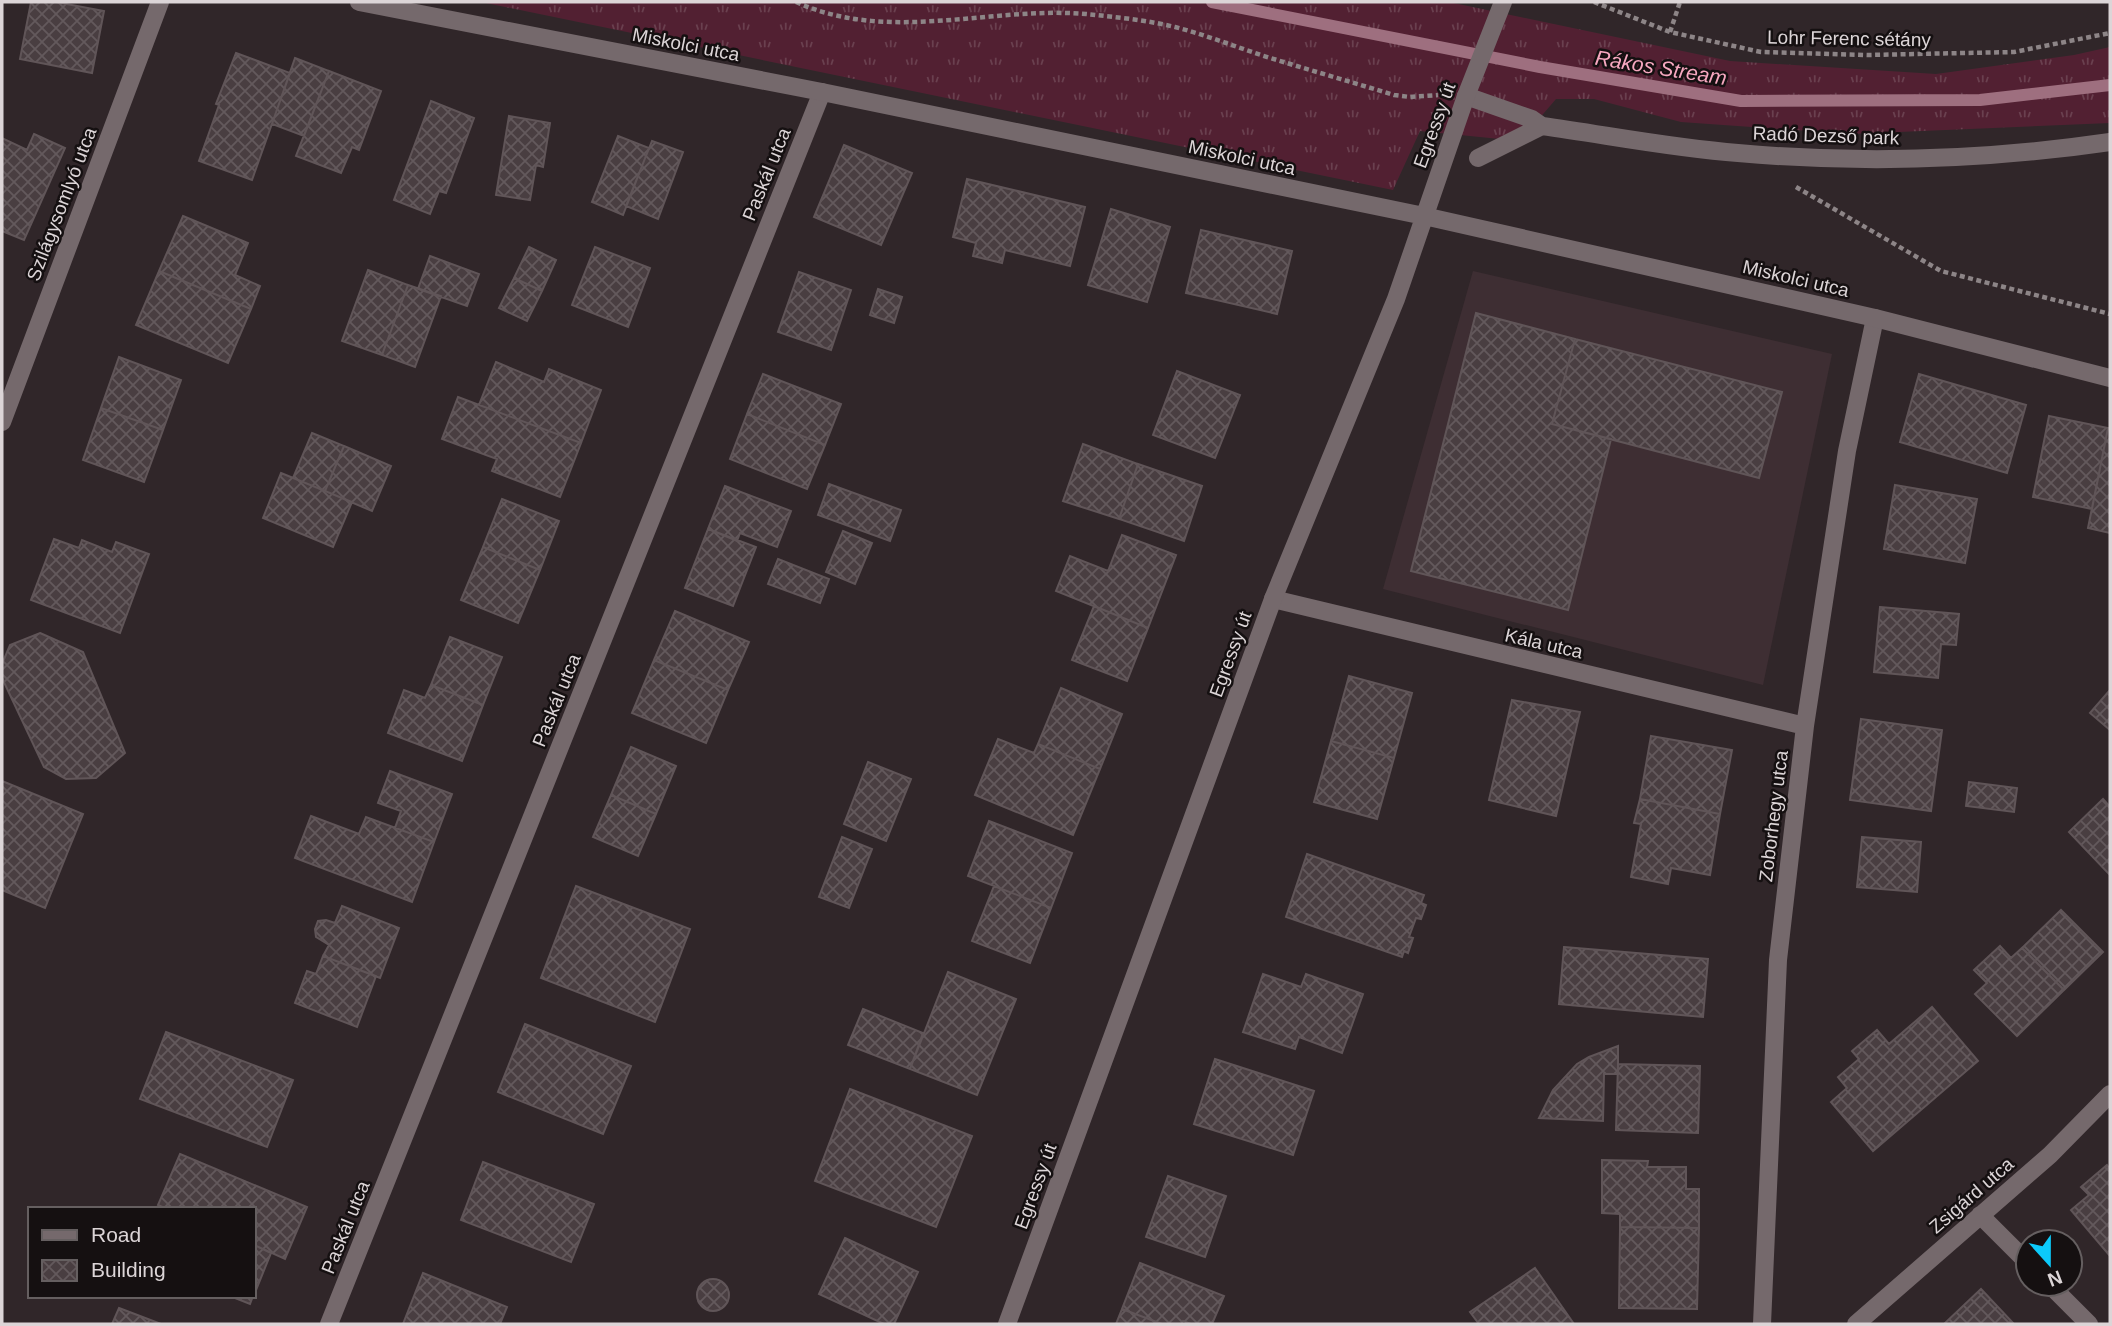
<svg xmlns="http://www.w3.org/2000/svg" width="2112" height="1326" font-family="Arial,sans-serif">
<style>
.built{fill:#3e2e33}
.grass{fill:url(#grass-tufts)}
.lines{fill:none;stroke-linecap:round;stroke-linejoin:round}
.stream{stroke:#9e6f7f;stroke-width:12}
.building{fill:url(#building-cross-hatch);stroke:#605558;stroke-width:2}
.path{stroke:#8d8587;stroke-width:4.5;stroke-dasharray:5 3.5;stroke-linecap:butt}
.street{stroke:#75696c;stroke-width:18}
.secondary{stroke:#75696c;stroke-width:18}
.labels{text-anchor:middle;stroke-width:5;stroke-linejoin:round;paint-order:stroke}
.street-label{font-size:19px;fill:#dcd5d7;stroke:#151011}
.water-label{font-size:21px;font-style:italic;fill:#f7a8c0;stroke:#151011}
</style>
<defs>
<pattern id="grass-tufts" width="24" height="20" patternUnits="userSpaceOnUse" patternTransform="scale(1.75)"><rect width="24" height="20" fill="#522032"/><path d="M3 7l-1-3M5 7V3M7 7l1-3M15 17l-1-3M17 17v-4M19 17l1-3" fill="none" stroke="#6a404f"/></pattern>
<pattern id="building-cross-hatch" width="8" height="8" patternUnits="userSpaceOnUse" patternTransform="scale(1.75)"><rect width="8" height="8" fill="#493e41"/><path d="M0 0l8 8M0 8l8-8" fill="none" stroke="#63595c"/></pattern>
</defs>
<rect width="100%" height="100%" fill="#302629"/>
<path class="built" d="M1473,271L1832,354L1763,685L1383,589Z"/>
<path class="grass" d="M481,2H1449L1730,61L1936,74L2074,55L2110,47V123L1851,134L1681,122L1594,99H1556L1520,141L1420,131L1393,190Z"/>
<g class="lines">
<path class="stream" d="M1212,2L1540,67L1741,101L1980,100L2110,85"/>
</g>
<path class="building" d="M31,2H56L104,11L92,73L20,59Z
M236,53L290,73L252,180L199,161L219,105L216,104Z
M295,58L329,71L304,136L272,124Z
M329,71L381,91L359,150L352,147L341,173L296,156Z
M431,101L474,118L446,193L439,191L430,214L394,200Z
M509,116L550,123L543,167L536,165L530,200L496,195Z
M34,134L65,148L24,240L2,231V138L27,150Z
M618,136L649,148L623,215L592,202Z
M652,141L683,152L658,219L626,206Z
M844,145L912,173L881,245L814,217Z
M967,179L1085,207L1070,266L1005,250L1002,263L973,256L976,243L953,237Z
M1111,209L1170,227L1147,302L1088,285Z
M183,216L248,243L235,275L260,286L251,309L159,271Z
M1201,230L1292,251L1277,314L1186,293Z
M529,247L556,260L542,291L514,278Z
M595,247L650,268L628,327L572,305Z
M430,256L479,274L467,306L418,289Z
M368,270L408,285L382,355L342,341Z
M159,271L251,309L228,363L136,325Z
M799,272L851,290L831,350L778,332Z
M514,278L542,291L527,321L499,308Z
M408,285L441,296L415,367L382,355Z
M878,289L902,297L894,323L870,315Z
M1476,313L1575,339L1552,424L1611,439L1568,610L1411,571Z
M1575,339L1782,392L1759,478L1552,424Z
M119,357L181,380L163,430L101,408Z
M496,362L544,382L549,369L601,390L581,443L479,405Z
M1177,371L1240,395L1215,458L1153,435Z
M763,374L841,404L825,445L747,414Z
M1919,374L2026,405L2007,473L1900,442Z
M458,397L581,443L560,497L492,471L497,459L442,439Z
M101,408L163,430L144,482L83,460Z
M747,414L825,445L807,489L730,459Z
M2049,416L2108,428L2092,509L2033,497Z
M2108,428H2110V533L2088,528Z
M312,433L344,446L325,491L293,478Z
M1083,444L1138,464L1119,519L1063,501Z
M344,446L391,466L372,511L325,491Z
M1138,464L1202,486L1184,541L1119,519Z
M281,473L352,502L333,547L263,518Z
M829,484L901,510L890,541L818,515Z
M1895,485L1977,499L1965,563L1884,549Z
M725,486L791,511L777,547L740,533L737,541L708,529Z
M502,499L559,521L540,570L483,547Z
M708,529L756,547L733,606L685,588Z
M843,531L872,543L855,584L826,572Z
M1122,535L1176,555L1148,628L1056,591L1070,556L1108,571Z
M54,539L79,548L82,540L112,552L116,542L149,554L120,633L31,600Z
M483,547L540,570L518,623L461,600Z
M778,559L829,579L820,603L768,584Z
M1094,606L1148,628L1127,681L1072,660Z
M1880,607L1959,614L1956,645L1941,644L1938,678L1874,672Z
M675,611L749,642L728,690L654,660Z
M40,633L83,652L125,753L96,778L66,779L44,767L2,678V664L10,645Z
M450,637L502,657L483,705L431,685Z
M654,660L728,690L706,743L632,713Z
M1349,676L1412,693L1394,758L1331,741Z
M431,685L483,705L462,761L388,733L404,690L425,698Z
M1061,688L1122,714L1100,769L1038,744Z
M2110,690V730L2090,713Z
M1512,700L1580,712L1556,816L1489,800Z
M1861,719L1942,730L1931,811L1850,800Z
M1651,736L1732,750L1720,814L1640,799Z
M998,739L1034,753L1038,744L1100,769L1073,835L975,795Z
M1331,741L1394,758L1377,819L1314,802Z
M631,747L676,766L656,814L611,795Z
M868,762L911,779L886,841L844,824Z
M390,771L452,794L434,842L395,828L401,811L378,803Z
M2,781L83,814L45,908L2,890Z
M1969,782L2017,788L2014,812L1966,806Z
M611,795L656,814L638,856L593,837Z
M1640,799L1720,814L1710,875L1671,868L1668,884L1631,877L1641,824L1634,823Z
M2103,799L2110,807V875L2069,832Z
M311,816L359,834L366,817L434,842L412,902L295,858Z
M989,821L1072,853L1051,908L968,876Z
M842,837L872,849L849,908L819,897Z
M1862,837L1921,842L1917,892L1857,887Z
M1307,854L1424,895L1421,903L1426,905L1421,919L1416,918L1409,937L1413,938L1408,953L1404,951L1402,957L1286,917Z
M576,886L690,929L655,1022L541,978Z
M994,886L1051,908L1030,963L972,941Z
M342,906L399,928L380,978L323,956L329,945L316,937L315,929L318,921L326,920L335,923Z
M2061,910L2103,952L2064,990L2022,948Z
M2000,946L2011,958L2022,948L2064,990L2017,1036L1975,994L1987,983L1974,970Z
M1564,947L1708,959L1703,1017L1559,1004Z
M323,956L376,976L357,1027L295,1003L307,971L316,974Z
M948,972L1016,999L977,1095L910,1069Z
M1263,974L1301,987L1306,974L1363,994L1342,1053L1299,1037L1295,1049L1243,1032Z
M1932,1007L1978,1061L1873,1151L1831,1102L1847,1088L1838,1077L1859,1059L1852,1051L1877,1030L1889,1044Z
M863,1009L923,1033L910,1069L848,1045Z
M525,1024L631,1066L603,1134L498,1092Z
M166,1032L293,1080L267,1147L140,1099Z
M1618,1046V1074H1604L1603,1121L1539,1118L1553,1090L1577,1064L1589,1057Z
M1215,1059L1314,1091L1293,1155L1194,1124Z
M1618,1064L1700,1066L1698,1133L1616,1130Z
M850,1089L972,1136L936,1227L815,1181Z
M180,1154L307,1207L285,1259L254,1245V1209H167L158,1205Z
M1602,1160L1648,1161L1647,1167H1686V1189H1699V1228L1620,1227V1214L1602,1213Z
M483,1162L594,1204L571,1262L461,1220Z
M2107,1165L2110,1169V1256L2071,1210L2089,1195L2081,1187Z
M1168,1176L1226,1196L1205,1257L1146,1237Z
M1620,1227L1699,1228L1697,1309L1619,1308Z
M845,1238L918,1272L894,1324H884L819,1294Z
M254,1245L271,1253L254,1295Z
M1140,1263L1224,1296L1212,1324H1191L1183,1321L1181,1324H1162L1122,1309Z
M1535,1268L1574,1324H1479L1470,1312Z
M423,1273L507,1307L500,1324H403Z
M697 1295a16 16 0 1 1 32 0a16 16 0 1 1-32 0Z
M1981,1289L2014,1324H1944Z
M230,1296H253L250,1304Z
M119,1308L161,1324H112Z
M1122,1309L1162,1324H1116Z"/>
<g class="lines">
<path class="path" d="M796,2C889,44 989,6 1086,14C1115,17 1146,20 1175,27C1210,36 1243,50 1277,60C1316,72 1355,83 1394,95L1410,97L1438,95
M1594,2L1670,32L1761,52L1867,55L2014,52L2110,33
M1670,32L1680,2
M1796,187L1941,271L2110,314"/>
<path class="street" d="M1466,96L1532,119L1542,126C1607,135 1672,148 1738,153C1862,164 1987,160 2110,142
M1478,158L1542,126
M2,422L160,2
M1273,599L1805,726
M1980,1215L2028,1263
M2049,1284L2089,1324
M329,1324L822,92
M1762,1324L1778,960L1805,726L1847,451L1875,318
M1856,1324L2050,1155L2110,1094"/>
<path class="secondary" d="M359,2L822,92L1424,216L1875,318L2110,378
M1007,1324L1273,599L1396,299L1466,96L1503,2"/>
</g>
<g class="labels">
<g class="street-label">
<text transform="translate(1849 38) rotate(1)" y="7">Lohr Ferenc sétány</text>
<text transform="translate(686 44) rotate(11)" y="7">Miskolci utca</text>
<text transform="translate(1434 125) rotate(-70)" y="7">Egressy út</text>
<text transform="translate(1826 135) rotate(2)" y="7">Radó Dezső park</text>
<text transform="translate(1242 157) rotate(12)" y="7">Miskolci utca</text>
<text transform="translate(766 174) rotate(-68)" y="7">Paskál utca</text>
<text transform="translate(61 204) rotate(-69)" y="7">Szilágysomlyó utca</text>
<text transform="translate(1796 278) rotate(13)" y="7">Miskolci utca</text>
<text transform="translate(1544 643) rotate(13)" y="7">Kála utca</text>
<text transform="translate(1230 654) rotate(-70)" y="7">Egressy út</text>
<text transform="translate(556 700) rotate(-68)" y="7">Paskál utca</text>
<text transform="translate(1773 816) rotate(-83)" y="7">Zoborhegy utca</text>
<text transform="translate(1035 1186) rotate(-70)" y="7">Egressy út</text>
<text transform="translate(1971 1195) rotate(-41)" y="7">Zsigárd utca</text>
<text transform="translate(345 1227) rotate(-68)" y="7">Paskál utca</text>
</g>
<g class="water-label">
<text transform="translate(1661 68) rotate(9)" y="7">Rákos Stream</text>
</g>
</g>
<rect width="2112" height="1326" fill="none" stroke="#dcd5d7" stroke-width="7"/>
<rect x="28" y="1207" width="228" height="91" fill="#151011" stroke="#655f60" stroke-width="2"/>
<rect x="42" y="1230" width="35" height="10" fill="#75696c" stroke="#655f60" stroke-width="2"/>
<text x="91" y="1242" font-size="21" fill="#dcd5d7">Road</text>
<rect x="42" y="1260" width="35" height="21" fill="url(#building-cross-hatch)" stroke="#655f60" stroke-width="2"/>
<text x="91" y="1277" font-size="21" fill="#dcd5d7">Building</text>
<g transform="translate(2049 1263) rotate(159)"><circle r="33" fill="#151011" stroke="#655f60" stroke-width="2"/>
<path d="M0-5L12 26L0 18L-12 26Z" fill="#0ccafa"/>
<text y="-10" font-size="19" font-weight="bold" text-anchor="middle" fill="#dcd5d7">N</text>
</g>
</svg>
